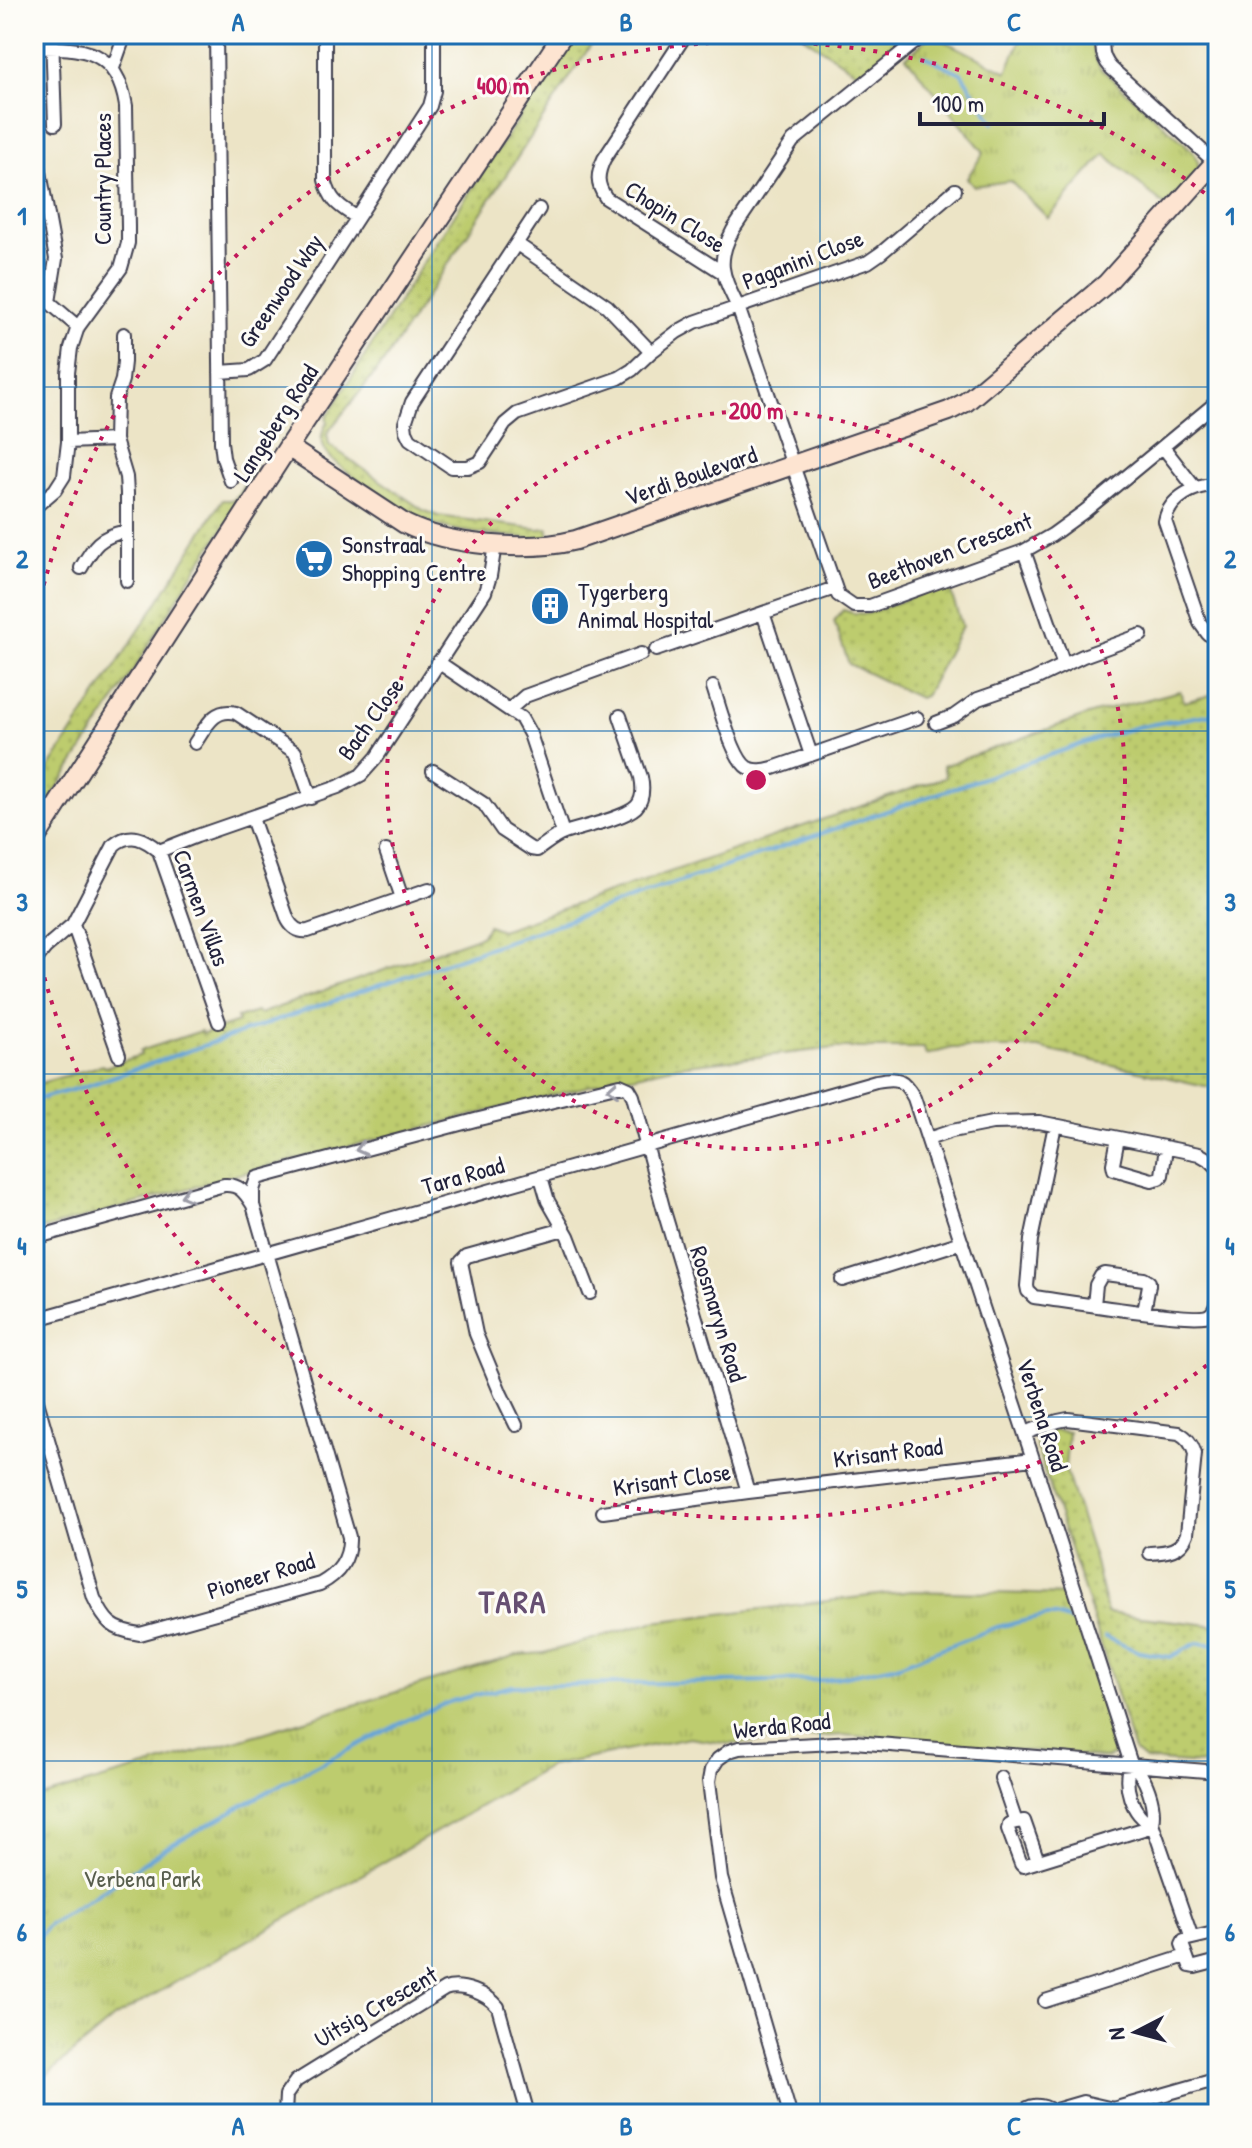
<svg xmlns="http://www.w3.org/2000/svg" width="1252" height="2148" font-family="'Patrick Hand',sans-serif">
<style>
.grass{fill:url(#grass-dots);stroke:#707754;stroke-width:2}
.park{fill:url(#park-tufts);stroke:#707754;stroke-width:2}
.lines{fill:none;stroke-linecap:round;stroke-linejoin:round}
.stream{stroke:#66a4d8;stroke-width:4}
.street-casing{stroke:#403f50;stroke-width:16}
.secondary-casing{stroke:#403f50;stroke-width:22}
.street{stroke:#fff;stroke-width:12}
.secondary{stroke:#fde4d1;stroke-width:18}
.oneway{stroke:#9c9ca7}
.grid{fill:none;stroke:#1f6fb2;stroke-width:2;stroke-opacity:0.55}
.ring{fill:none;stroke:#c2185b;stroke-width:4;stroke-dasharray:4 8}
.labels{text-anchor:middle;stroke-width:6;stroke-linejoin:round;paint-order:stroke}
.street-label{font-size:24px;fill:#22223b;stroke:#fdfcf7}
.poi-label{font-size:24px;fill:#22223b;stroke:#fdfcf7;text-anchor:start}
.park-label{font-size:24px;fill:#585e4d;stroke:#fdfcf7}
.district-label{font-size:32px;font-weight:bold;letter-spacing:2px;fill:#664f72;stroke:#fdfcf7}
.centre{fill:#c2185b;stroke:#fdfcf7;stroke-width:4}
.ring-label{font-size:24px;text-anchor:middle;font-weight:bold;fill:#c2185b;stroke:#fdfcf7;stroke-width:6;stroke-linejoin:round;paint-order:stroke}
.neatline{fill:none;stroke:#1f6fb2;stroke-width:3}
.grid-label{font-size:26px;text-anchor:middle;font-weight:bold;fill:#1f6fb2}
</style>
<defs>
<pattern id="grass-dots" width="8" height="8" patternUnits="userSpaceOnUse" patternTransform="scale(2)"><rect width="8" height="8" fill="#bdcc6e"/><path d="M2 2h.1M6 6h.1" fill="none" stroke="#a2af60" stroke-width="1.8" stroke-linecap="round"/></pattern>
<pattern id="park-tufts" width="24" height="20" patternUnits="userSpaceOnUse" patternTransform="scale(2)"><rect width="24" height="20" fill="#bdcc6e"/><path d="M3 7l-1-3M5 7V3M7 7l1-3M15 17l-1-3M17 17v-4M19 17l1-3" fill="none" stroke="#a2af60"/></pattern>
</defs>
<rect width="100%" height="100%" fill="#fdfcf7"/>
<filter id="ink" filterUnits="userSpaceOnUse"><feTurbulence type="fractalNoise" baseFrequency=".0125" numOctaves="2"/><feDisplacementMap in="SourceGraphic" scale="16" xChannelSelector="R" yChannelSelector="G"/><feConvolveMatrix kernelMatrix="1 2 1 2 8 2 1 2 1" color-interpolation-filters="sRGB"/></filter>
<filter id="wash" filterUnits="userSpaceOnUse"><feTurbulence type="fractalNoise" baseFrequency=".006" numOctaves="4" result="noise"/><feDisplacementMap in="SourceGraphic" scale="32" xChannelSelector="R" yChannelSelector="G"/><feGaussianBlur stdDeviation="1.8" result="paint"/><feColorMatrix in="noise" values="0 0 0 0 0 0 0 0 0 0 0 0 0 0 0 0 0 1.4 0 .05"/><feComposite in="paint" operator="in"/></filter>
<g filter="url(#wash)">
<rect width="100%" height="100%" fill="#ece4c6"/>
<path class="grass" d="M575,34H598L384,362L327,433L329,445L423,510L438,516L538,529L548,528L549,538L535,539C505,535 472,535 443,527C420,521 336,471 325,450C319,440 322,431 328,421L326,418L431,250Z
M800,34H915L862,76Z
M256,467L262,471L194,572L117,697L34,824V791L168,586L222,500H234Z
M948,584L962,626L925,696L919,698L849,664L834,621L843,610L853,613L867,614Z
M1180,691L1184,702L1218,693V1089L1038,1048H952L926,1055L924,1048H836L677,1066L597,1084L243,1173L34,1232V1088L38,1087L37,1084L103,1065L105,1067L141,1055L140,1051L201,1031L202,1034L238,1022L237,1018L257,1012L259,1014L481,936L488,925L501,930L946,777L943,766L1094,713Z
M1047,1430L1068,1432L1065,1468L1095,1562L1107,1613L1218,1626V1765L1145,1760L1134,1751L1086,1596L1036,1446L1038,1437Z"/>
<path class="park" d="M1023,34H1095C1091,48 1094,57 1101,69L1193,151L1198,162V170L1166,207L1105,154L1048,218L1010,181L974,186L967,178L984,152L906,57L932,35L1007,72Z
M911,1591L1072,1595L1119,1744L1117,1753L1106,1758L843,1735L730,1744L689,1738L550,1766L114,2018L34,2086V1799L263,1733L517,1655L544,1653L653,1622Z"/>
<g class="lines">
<path class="stream" d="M924,56L961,73L994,123
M34,1100L83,1087L1102,737L1137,727L1218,713
M1105,1637L1139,1652L1170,1657L1197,1643L1218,1645
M34,1942L48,1924L93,1897L169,1846L285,1782L411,1718L452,1701L512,1686L825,1680L899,1665L997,1627L1046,1616H1056L1071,1621"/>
</g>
</g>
<g filter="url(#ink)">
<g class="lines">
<g class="street-casing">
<path id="street" d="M52,34L55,124
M216,34L221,442L223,458L231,481
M686,34L604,159C597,174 596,184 606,198L722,272
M925,34L793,141L733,230C715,263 723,276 738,307L838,595L854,606H870L1024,551L1052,535L1085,511L1218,401
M1105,34C1100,47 1102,58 1111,68L1218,165
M325,36V180C331,202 338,205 356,217
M34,48C83,47 117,49 126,106L128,227V243L121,268L78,327L71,348L68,373V442L64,476L55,490L35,507
M113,68L125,34
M38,161L56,259L49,302
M539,209L412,402L405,423L406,431L410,439L451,467H468L480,462L505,424L517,414L619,378L632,370L651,352L677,332L695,322L868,262L881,253L955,190
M517,244L607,306L651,352
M34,293L49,302L78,327
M124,334V362L122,380L116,398L115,440L126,477L127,493V581
M220,372L249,370L265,360L430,106L434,91V34
M68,442L115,440
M1163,447L1195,488
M1218,485C1196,484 1169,498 1165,521L1200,623L1208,634L1218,637
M1024,551L1064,665
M81,568C94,545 99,537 126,531
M763,613L811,755
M656,650L835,588
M438,662L521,718L530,734L563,833
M713,687C719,705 733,760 748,768C757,772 765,770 773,768L917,718
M510,709L525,696L641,654
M936,723L954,716L978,699L1033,680L1083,656L1141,635
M195,743C206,727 214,707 236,713L295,752L311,798
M433,771L484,804L502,830L531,849L537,850C546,844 553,837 564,833C582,827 623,819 636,807C644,799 643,787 641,777L620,716
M252,818L288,920C293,929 299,932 308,931L429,889
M159,851L197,836L338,787L361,775L377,757L485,592L490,576L495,545
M386,851L402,898
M73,924L119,1055
M34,962L45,948L73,924L114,845C131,831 145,839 159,851L219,1022
M1055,1125L1031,1240L1027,1286L1028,1291L1034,1297C1058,1300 1197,1323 1209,1315C1217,1310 1217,1300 1218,1292
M1118,1138L1113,1164L1114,1169L1152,1180L1160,1178L1162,1175L1166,1148
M928,1139L952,1131L992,1123L1039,1122L1199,1154L1211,1161L1218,1168
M541,1177L548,1201L568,1236L590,1293
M34,1238L224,1185C240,1184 245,1193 253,1205
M842,1280L962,1242
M1094,1305L1096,1285L1101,1276L1105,1274L1144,1279L1149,1282V1285L1144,1312
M34,1320L876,1081C898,1077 903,1078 914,1098L1033,1459L1131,1764
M34,1391L94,1598C105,1622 112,1630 140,1634L320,1584C339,1574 350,1559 349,1537L253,1205V1190L257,1178L479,1119L620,1085L629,1089L633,1096L664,1211L748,1492
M516,1425L501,1394L476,1334L461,1262L467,1256L564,1229
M1025,1433L1058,1421L1068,1419L1179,1433C1188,1438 1192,1444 1195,1454L1187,1534C1181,1551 1167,1552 1150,1553
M603,1512L748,1492L1033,1459
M1131,1764C1146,1775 1156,1805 1152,1823L1192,1938
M1131,1764C1121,1780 1132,1818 1152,1823
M1001,1778L1016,1822
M1016,1822L1009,1824L1008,1829L1021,1864L1023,1866L1153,1826
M1016,1822L1024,1821L1038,1861
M1218,1932L1184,1940L1182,1944L1190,1966L1195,1967L1218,1961
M1045,2001L1186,1956
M285,2114L286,2095L296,2081L445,1989C461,1983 488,1994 498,2007L528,2114
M790,2114L721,1878L709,1781L711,1770L718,1759L729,1751L739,1748L854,1742L1218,1772
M1020,2114C1029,2104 1041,2103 1052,2111L1083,2102L1113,2109L1218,2079"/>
</g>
<g class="secondary-casing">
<path id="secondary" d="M288,447L405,524C449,546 529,552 576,540L949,411L966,402L1106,284L1218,159
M34,841L288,447L563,34"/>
</g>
<use href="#street" class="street"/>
<use href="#secondary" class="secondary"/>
</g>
<defs><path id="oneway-chevron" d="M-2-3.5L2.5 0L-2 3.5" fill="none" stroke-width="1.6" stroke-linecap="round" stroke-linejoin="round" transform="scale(2)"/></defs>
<g class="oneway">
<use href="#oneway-chevron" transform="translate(613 1089) rotate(177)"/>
<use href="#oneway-chevron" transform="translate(361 1149) rotate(166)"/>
<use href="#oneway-chevron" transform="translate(186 1195) rotate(164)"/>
</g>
</g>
<path class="grid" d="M432,34V2114M820,34V2114M34,387H1218M34,731H1218M34,1074H1218M34,1417H1218M34,1761H1218"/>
<g class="ring">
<circle cx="756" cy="780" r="369"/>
<path d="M1216 1358A739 739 0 0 1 35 940M35 620A739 739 0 0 1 1216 202"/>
</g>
<defs>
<g id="supermarket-disc" transform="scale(2)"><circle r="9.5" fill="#1f6fb2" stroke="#fdfcf7"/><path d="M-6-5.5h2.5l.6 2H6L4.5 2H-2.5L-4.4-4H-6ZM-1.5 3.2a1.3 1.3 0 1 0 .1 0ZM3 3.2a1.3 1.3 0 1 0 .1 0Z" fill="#fff"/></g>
<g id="building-disc" transform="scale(2)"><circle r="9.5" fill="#1f6fb2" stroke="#fdfcf7"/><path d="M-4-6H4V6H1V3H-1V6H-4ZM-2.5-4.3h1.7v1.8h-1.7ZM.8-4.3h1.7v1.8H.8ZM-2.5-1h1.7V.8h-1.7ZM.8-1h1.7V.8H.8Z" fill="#fff"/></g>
</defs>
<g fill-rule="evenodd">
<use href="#supermarket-disc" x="314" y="559"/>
<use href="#building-disc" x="550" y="606"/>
</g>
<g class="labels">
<g class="street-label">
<text transform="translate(103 179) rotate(-90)" y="8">Country Places</text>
<text transform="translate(675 217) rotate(32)" y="8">Chopin Close</text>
<text transform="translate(803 260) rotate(-21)" y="8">Paganini Close</text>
<text transform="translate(281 291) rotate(-56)" y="8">Greenwood Way</text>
<text transform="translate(276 423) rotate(-57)" y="8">Langeberg Road</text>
<text transform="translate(691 476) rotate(-19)" y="8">Verdi Boulevard</text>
<text transform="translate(950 551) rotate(-21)" y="8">Beethoven Crescent</text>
<text transform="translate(371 719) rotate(-54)" y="8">Bach Close</text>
<text transform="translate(201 908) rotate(70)" y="8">Carmen Villas</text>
<text transform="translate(463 1176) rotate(-16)" y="8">Tara Road</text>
<text transform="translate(718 1314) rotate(73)" y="8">Roosmaryn Road</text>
<text transform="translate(1042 1415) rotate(72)" y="8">Verbena Road</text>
<text transform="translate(888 1453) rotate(-7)" y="8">Krisant Road</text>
<text transform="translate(672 1480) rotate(-8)" y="8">Krisant Close</text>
<text transform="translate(261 1576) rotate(-17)" y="8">Pioneer Road</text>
<text transform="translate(782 1726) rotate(-6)" y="8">Werda Road</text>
<text transform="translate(376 2007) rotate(-30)" y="8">Uitsig Crescent</text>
</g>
<g class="poi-label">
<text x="342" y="553">Sonstraal<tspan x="342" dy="28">Shopping Centre</tspan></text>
<text x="578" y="600">Tygerberg<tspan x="578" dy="28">Animal Hospital</tspan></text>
</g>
<g class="park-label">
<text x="142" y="1887">Verbena Park</text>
</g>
<g class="district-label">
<text x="513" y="1613">TARA</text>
</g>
</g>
<circle cx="756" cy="780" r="12" class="centre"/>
<g class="ring-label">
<text x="503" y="94">400 m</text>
<text x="756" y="419">200 m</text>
</g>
<rect width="1252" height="2148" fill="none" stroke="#fdfcf7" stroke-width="88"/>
<g transform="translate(1136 2032) rotate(264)" stroke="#fdfcf7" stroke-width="6" paint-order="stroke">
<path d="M0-6L14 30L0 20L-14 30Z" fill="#22223b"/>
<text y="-12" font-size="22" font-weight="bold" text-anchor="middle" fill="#22223b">N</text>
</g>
<path d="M920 112v12h184v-12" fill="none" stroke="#22223b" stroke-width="4"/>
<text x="932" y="112" font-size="24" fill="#22223b" stroke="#fdfcf7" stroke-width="6" paint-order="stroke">100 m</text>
<rect x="44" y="44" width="1164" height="2060" class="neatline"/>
<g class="grid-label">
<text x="238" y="31">A</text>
<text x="626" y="31">B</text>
<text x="1014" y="31">C</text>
<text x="22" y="225">1</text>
<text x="1230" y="225">1</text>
<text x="22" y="568">2</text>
<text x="1230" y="568">2</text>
<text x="22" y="911">3</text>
<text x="1230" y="911">3</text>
<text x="22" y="1255">4</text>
<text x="1230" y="1255">4</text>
<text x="22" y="1598">5</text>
<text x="1230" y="1598">5</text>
<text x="22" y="1941">6</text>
<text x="1230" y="1941">6</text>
<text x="238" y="2135">A</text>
<text x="626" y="2135">B</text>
<text x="1014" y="2135">C</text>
</g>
</svg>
